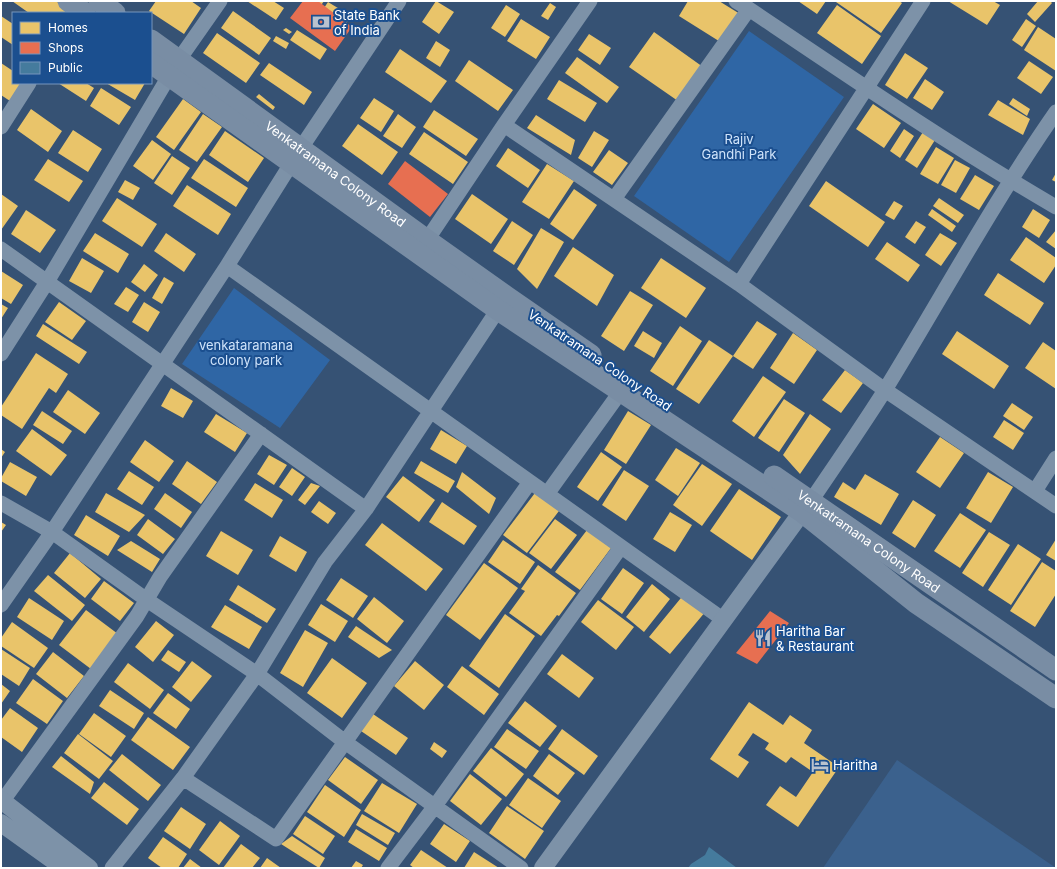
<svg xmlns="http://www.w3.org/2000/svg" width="1057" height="869" font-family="Inter,sans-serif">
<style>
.green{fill:#2f66a5}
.water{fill:#3b618d}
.homes{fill:#e9c46a}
.shops{fill:#e76f51}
.public{fill:#457b9d}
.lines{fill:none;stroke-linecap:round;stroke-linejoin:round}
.minor{stroke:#7d92a8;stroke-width:15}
.tertiary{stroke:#7d92a8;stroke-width:18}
.secondary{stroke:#798da4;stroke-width:21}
.labels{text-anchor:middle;stroke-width:4;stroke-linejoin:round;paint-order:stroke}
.poi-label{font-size:13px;fill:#fff;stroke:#1b4f8f;text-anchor:start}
.park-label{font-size:13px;fill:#cfe3fa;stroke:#1b4f8f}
.street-label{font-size:13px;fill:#fff;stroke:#1b4f8f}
</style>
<rect width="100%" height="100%" fill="#365274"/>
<path class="green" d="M749,31L844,97L729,262L634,196Z
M234,288L330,360L280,428L182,364Z"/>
<path class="water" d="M897,760L1056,868H823Z"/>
<path class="homes" d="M12,1H56L67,9L64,13H29Z
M156,1H191L201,8L184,34L149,11Z
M247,1H273L284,8L276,20Z
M308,1H324L313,17L302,10Z
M436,1L454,12L439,34L422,22Z
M688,1H719L740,14L722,43L679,16Z
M798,1H826L817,14Z
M837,1H899L902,3L881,33L836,2Z
M948,1H993L1000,5L987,25Z
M1038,1H1050L1052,3L1035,22L1027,14Z
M328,2L351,16L337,38L314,23Z
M550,3L556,7L548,20L541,16Z
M506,5L520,14L505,37L491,28Z
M837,5L881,36L862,64L817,33Z
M233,11L271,38L259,55L221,28Z
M1,16L13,24V45L1,37Z
M521,19L550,37L536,59L507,41Z
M1026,19L1036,26L1022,47L1012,40Z
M1038,27L1056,39V71L1024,50Z
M286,28L292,32L289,34L283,30Z
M297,30L327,49L320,60L290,40Z
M654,32L703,67L678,101L629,67Z
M217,33L260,63L246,83L203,53Z
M589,34L611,48L600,65L578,50Z
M276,36L289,43L286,49L273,41Z
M436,41L450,50L440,67L426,58Z
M400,49L447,81L431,103L385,72Z
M905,53L928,68L907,99L885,85Z
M577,57L619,87L607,103L565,73Z
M469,60L513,90L498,111L455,81Z
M1029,61L1053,77L1041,94L1017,78Z
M1,63L13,71V83H22L10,101L1,95Z
M269,63L312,92L304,105L260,75Z
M925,79L944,92L932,110L913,98Z
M559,80L597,103L585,122L547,99Z
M58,83H86L94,88L86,101Z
M106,83H145L135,100Z
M101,88L131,107L119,125L90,106Z
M259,94L275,107L273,110L256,97Z
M374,98L394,111L381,132L360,118Z
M1013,98L1030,109L1027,116L1009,104Z
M183,99L201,112L174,150L156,137Z
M998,100L1030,119L1023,135L988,115Z
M873,104L901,123L884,148L856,129Z
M31,109L62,131L48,152L17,130Z
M434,110L478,139L466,156L423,127Z
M203,114L222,127L197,162L179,150Z
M398,114L416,127L402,148L383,136Z
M536,115L575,140L571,155L527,128Z
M358,124L398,152L382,175L342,146Z
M904,129L914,136L900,158L890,151Z
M73,130L102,149L88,172L58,153Z
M225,131L264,158L248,182L209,155Z
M594,131L609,140L592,167L578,158Z
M424,132L468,162L453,184L409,154Z
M923,132L935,140L917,168L905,160Z
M152,140L171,154L153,180L133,166Z
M936,147L954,158L938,184L920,174Z
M508,148L540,170L528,188L496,166Z
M609,150L628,163L612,185L593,172Z
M172,156L190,168L172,195L154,183Z
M48,159L83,181L69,202L34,180Z
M204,159L248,188L236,207L191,178Z
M955,160L970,168L956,193L941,185Z
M547,164L574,181L549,219L522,202Z
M1056,173V182L1052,180Z
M975,175L994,186L979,210L960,199Z
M125,180L140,188L133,200L118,192Z
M826,181L885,222L868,247L809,206Z
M187,185L231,214L218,235L173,206Z
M574,189L597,205L573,240L550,224Z
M1,194L18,206L1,230Z
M472,194L508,219L491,244L455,219Z
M117,198L157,224L142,247L102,221Z
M939,198L964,215L958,223L933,206Z
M894,201L903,206L894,220L885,215Z
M932,209L956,226L952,232L928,215Z
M1033,209L1050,220L1039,238L1022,227Z
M26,210L56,230L40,253L11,234Z
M512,221L533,235L514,265L493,251Z
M916,221L926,227L915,244L905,237Z
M541,228L564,242L537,289L517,269Z
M1056,230V249L1046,242Z
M95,233L129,254L118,273L83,251Z
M166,233L196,254L184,272L154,251Z
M940,233L957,243L941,266L925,255Z
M1026,237L1056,258V265L1044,283L1010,260Z
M887,242L920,265L908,282L875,259Z
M573,247L614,275L597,306L554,276Z
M82,258L104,271L91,293L69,281Z
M661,258L706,288L686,318L641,288Z
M144,264L158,275L145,292L131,282Z
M1,271L23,285L11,304L1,298Z
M998,273L1044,303L1030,325L984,295Z
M164,277L174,283L162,304L152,298Z
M126,287L139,295L128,312L114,304Z
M630,291L653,305L624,351L601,336Z
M59,302L86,321L72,340L45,322Z
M144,302L160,312L148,332L132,322Z
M1,304L8,308L1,319Z
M757,321L777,334L753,369L733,356Z
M43,324L87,352L79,364L36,336Z
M680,326L702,341L673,386L650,371Z
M643,331L662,343L654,358L634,346Z
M957,331L1009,366L994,389L942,354Z
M793,333L817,350L794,384L770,368Z
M709,340L733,356L699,404L676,389Z
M1043,342L1056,351V389L1025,368Z
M36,353L68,374L56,393L49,388L22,429L1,415V407Z
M845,370L863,383L841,413L822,400Z
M763,376L786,392L754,437L732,421Z
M171,388L193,401L183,418L161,406Z
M68,390L100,413L85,434L53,412Z
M784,399L805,413L779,452L758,438Z
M1012,403L1033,417L1024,430L1003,416Z
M42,411L72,431L63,444L33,425Z
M628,411L651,425L626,464L604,450Z
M216,414L247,433L235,452L204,432Z
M810,414L831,429L800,474L783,455Z
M1004,420L1024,433L1013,450L993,437Z
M32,429L67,455L51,476L16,451Z
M441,430L467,446L456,464L430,449Z
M940,437L964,453L940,488L916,472Z
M145,440L174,461L159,482L130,462Z
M676,448L700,463L678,496L655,480Z
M1,449L5,452L1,458Z
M601,452L622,467L598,501L577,487Z
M269,455L287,465L274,485L257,474Z
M187,461L217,482L201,504L172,484Z
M421,461L455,481L448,493L414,473Z
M10,462L37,477L26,496L1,481V478Z
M702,464L732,484L702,526L673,505Z
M292,468L305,477L292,496L279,487Z
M624,470L649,486L626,521L602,505Z
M129,471L154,487L142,505L117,489Z
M462,472L496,498L489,514L456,487Z
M988,472L1013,487L991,523L966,508Z
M865,474L899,494L881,525L834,497L843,482L855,490Z
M403,476L435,500L419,522L386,497Z
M255,483L283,500L272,518L244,500Z
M311,483L320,486L305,505L298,500Z
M538,489L562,507L527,553L503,535Z
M739,489L781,517L752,560L710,531Z
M106,493L145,515L129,532L95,512Z
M165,493L192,512L181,528L154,509Z
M913,500L936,515L915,548L892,533Z
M319,501L336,513L328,524L311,512Z
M442,502L477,526L464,545L429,522Z
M670,512L692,525L675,552L653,539Z
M960,513L986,530L960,568L934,551Z
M86,515L120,536L108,556L74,535Z
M148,519L175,539L163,554L137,535Z
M555,519L577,535L551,569L529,553Z
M1,522L6,525L1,532Z
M382,523L443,569L426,591L365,545Z
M587,530L611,548L580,590L555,572Z
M221,531L253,550L238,575L206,556Z
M989,532L1010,545L983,587L962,573Z
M280,536L307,552L296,572L269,556Z
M1056,539V561L1046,555Z
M503,540L535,562L520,584L488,562Z
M131,541L160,559L152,572L117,550Z
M1018,544L1041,559L1011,605L988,590Z
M70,553L101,579L85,598L54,573Z
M1042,562L1056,571V594L1035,627L1010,611Z
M484,563L518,588L480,640L446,615Z
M538,565L576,593L559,616L557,615L541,636L509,613L525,591L521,589Z
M623,568L644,583L622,614L601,599Z
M48,575L85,605L72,621L34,591Z
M341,578L368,596L353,618L326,600Z
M104,581L134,603L120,621L91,599Z
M652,584L670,599L644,632L626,617Z
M238,585L276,609L267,623L229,600Z
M685,593L706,611L670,654L649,637Z
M374,597L404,621L387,643L357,619Z
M29,598L64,621L52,640L17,617Z
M598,600L634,627L616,650L581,622Z
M321,604L348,621L335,642L308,625Z
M225,605L262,627L249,649L211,627Z
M86,610L118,634L91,669L59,645Z
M505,614L535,636L499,688L469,666Z
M156,621L174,635L153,662L135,647Z
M12,622L48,648L34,668L1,646V638Z
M356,626L392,650L379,658L348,637Z
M305,630L328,643L303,687L280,673Z
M1,649L30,668L19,686L1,674Z
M168,650L186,662L179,672L161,660Z
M53,652L84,676L67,698L36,674Z
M562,654L594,678L579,698L547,674Z
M332,658L367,683L342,718L307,693Z
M192,661L212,676L191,702L172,687Z
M415,661L444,685L424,710L394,686Z
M128,663L164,690L150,709L114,682Z
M462,666L499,694L484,715L447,687Z
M33,679L63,701L47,724L16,703Z
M1,684L10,691L1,704Z
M110,690L144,713L134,729L99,706Z
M168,693L190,709L176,729L153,713Z
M525,701L557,726L540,747L508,723Z
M749,702L783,725L790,715L812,730L804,743L839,767L798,827L766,805L780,786L796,797L813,772L791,757L786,763L765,749L769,743L753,733L738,755L749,762L738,778L710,759Z
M10,708L38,728L22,752L1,737V720Z
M94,713L126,736L111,757L79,734Z
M373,714L408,738L396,755L361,731Z
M148,717L190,747L173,770L131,740Z
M507,729L539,751L526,769L494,747Z
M562,729L598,756L584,775L548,749Z
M78,734L113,761L99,779L64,753Z
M434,742L447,751L442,758L430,749Z
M491,748L524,774L506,797L473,771Z
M122,754L161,785L148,801L109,770Z
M549,754L575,773L558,795L533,776Z
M61,756L94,782L90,794L52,767Z
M345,757L378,780L361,804L328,780Z
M470,774L502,799L481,825L450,801Z
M528,778L561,801L542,828L509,805Z
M104,782L139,809L127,825L91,798Z
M382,783L417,804L399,833L364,811Z
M325,785L361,810L344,837L307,812Z
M507,806L544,831L525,859L489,833Z
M181,807L206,824L190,849L164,831Z
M362,814L395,833L388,845L356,825Z
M305,816L335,836L323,854L293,834Z
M220,821L240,836L219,865L199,850Z
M444,824L470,841L456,862L430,844Z
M356,829L387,848L379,861L348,842Z
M292,836L325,858L319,868L281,844Z
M163,837L187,854L178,868H162L148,858Z
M241,844L260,858L252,868H223Z
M421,850L448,868H414L410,865Z
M474,852L499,868H464Z
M267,858L281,868H260Z
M190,859L202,868H183Z
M356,861L363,865L361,868H351Z"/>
<path class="shops" d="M303,1H318L352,27L335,51L290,18Z
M405,161L448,194L430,217L388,184Z
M770,611L789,623L757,664L736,653Z"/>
<path class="public" d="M709,847L737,868H688L691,864L705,855Z"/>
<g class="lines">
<path class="minor" d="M749,9C850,77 951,146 1056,207
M504,125L739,284L885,390L1056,506
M1,127L29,83
M614,199L749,9L736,1
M427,240L504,125L590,1
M1,249L366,509
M227,266L724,620
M739,284L923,1
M1,354L47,282L178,61L220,1
M1035,491L1056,458
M547,494L621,391
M811,501C836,464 861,428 885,390C942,297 994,201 1056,112
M1,503L52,532L147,600L257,674L345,742L521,868
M1,605L52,532L227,266L301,148L399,1
M183,778L276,839L530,482
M1,803L137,616L160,577L261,434
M112,868L183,778L257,674L325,562L366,509L503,302
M388,868L435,806L621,547"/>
<path class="tertiary" d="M1,800L89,868
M1,823L64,868
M543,868L810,501"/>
<g class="secondary">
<path d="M68,1L85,13"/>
<path d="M99,1L115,13"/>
<path id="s1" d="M151,40L427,240L506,296L591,355"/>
<path d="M151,63L498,310L802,512L916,603L1056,698"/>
<path id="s2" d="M774,476L1056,670"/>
</g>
</g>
<defs>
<g id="bank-bare" transform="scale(1.38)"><path d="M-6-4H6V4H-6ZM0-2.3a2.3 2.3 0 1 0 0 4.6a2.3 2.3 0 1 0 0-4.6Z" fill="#b9c2ce" stroke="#1b4f8f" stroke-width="2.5" paint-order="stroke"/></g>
<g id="restaurant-bare" transform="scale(1.38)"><path d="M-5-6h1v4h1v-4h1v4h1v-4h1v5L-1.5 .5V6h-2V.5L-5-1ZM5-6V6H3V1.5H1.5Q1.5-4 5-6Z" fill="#b9c2ce" stroke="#1b4f8f" stroke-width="2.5" paint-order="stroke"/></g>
<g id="hotel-bare" transform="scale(1.38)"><path d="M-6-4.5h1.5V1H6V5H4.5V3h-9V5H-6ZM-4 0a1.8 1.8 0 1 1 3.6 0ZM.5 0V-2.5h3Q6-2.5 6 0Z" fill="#b9c2ce" stroke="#1b4f8f" stroke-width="2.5" paint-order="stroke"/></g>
</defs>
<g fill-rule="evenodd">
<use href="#bank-bare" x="321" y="22"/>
<use href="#restaurant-bare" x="763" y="638"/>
<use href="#hotel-bare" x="820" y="765"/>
</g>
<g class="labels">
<g class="poi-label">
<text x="334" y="20">State Bank<tspan x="334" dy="15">of India</tspan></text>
<text x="776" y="636">Haritha Bar<tspan x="776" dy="15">&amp; Restaurant</tspan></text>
<text x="833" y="770">Haritha</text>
</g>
<g class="park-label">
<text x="739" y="144">Rajiv<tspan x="739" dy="15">Gandhi Park</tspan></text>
<text x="246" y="350">venkataramana<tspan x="246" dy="15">colony park</tspan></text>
</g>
<g class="street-label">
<text dy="5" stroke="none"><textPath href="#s1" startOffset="228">Venkatramana Colony Road</textPath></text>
<text transform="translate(600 360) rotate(34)" y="5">Venkatramana Colony Road</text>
<text dy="5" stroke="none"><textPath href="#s2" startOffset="115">Venkatramana Colony Road</textPath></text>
</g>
</g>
<rect width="1057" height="869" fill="none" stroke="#ffffff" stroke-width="4"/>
<rect x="12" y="12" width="140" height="72" fill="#1b4f8f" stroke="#7695bc"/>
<rect x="20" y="22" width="20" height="12" fill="#e9c46a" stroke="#7695bc"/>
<text x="48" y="32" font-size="12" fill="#ffffff">Homes</text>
<rect x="20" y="42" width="20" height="12" fill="#e76f51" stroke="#7695bc"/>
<text x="48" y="52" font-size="12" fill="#ffffff">Shops</text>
<rect x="20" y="62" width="20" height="12" fill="#457b9d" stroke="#7695bc"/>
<text x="48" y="72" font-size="12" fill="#ffffff">Public</text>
</svg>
